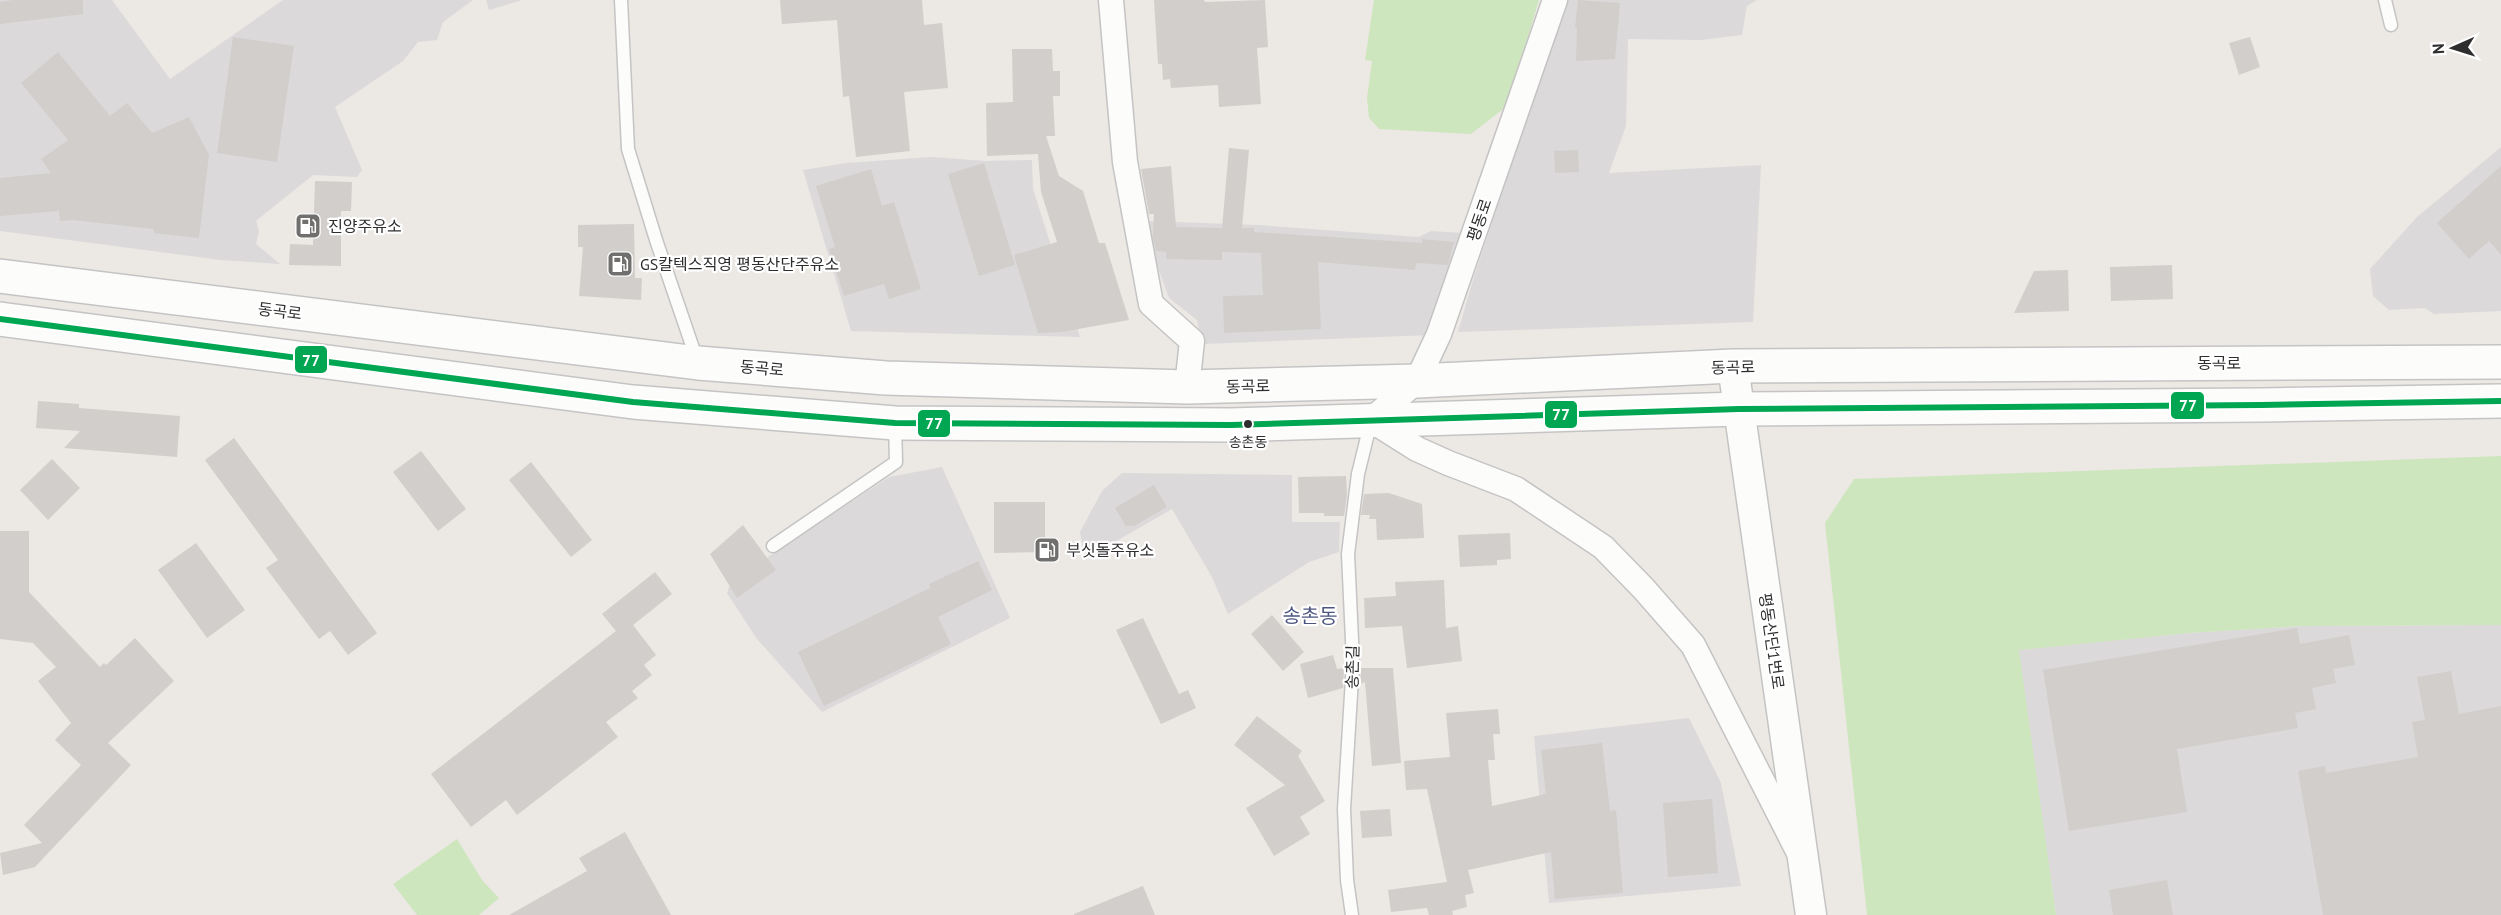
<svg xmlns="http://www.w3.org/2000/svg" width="2501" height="915" font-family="'PT Sans','Noto Sans KR',sans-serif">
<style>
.industrial{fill:#dcd9db}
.green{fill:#cee6be}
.building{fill:#d1cecb}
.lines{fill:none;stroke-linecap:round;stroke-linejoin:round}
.service-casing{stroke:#c5c4c5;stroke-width:15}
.minor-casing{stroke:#c5c4c5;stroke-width:27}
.tertiary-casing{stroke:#c5c4c5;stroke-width:33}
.secondary-casing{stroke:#c5c4c5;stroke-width:36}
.service{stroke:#fcfcfb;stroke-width:12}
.minor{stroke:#fcfcfb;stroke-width:24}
.tertiary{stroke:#fcfcfb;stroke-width:30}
.secondary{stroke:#fcfcfb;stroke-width:33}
.bus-1-casing{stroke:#fff;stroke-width:10}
.bus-1{stroke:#00a651;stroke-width:6}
.bus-dot{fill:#2e2e2e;stroke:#fff;stroke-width:2}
.labels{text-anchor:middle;stroke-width:4.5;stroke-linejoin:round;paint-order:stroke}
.bus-label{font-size:14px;fill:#2e2e2e;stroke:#fff}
.street-label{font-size:16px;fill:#2e2e2e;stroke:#fff}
.poi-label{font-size:16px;fill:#2e2e2e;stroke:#fff;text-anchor:start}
.quarter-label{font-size:20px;fill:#4d5680;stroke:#fff}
.line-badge{stroke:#fff;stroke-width:2}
.badge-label{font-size:16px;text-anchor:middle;font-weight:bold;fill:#fff}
</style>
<rect width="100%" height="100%" fill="#ece8e4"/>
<path class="industrial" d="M0,0H112L170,79L283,0H473L443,22L437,40L418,42L403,61L335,107L362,170L357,177L313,175L256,221L259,231L256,244L280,264L221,260L0,231Z
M486,0H522L489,10Z
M1566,0H1757L1747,6L1742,35L1701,40L1628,39L1626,126L1609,173L1761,165L1753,322L1458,332L1473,280Z
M2501,147V311L2434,314L2425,308L2389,310L2373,296L2370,269L2417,217Z
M931,157L986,161L1032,160L1033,189L1080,337L851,331L803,170L846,163Z
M1149,221L1258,225L1419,237L1431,231L1464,233L1432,335L1202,344L1197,320L1169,298L1150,246Z
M942,467L1010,618L822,712L757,639L727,593L729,587L733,580L889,477Z
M1122,473L1292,475V522H1340L1339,552L1309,562L1228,614L1212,577L1172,509L1085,559L1080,532L1102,491Z
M2501,625V915H2056L2018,650L2189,633L2303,626Z
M1689,718L1721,783L1741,886L1549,903L1534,736Z"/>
<path class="green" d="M1374,0H1539L1507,106L1471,134L1379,129L1369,118L1367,98L1372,61L1365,60Z
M2501,456V625L2303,626L2189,633L2019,650L2056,915H1867L1825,523L1854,479Z
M457,839L482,880L499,898L479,915H417L393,884Z"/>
<path class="building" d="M13,0H83V14L0,24V2Z
M780,0H922L924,25L942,23L948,88L904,92L910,151L856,157L849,96L843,97L837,20L782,24Z
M1154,0H1204L1205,2L1265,0L1268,47L1257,48L1261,104L1219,107L1218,85L1171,88L1170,79L1163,80L1162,64H1158Z
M1578,0L1620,3L1615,59L1576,61L1577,28H1575Z
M233,37L294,46L277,162L217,153Z
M2250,37L2260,67L2239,75L2229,43Z
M1012,49H1052L1053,71H1060V96H1053L1055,136H1046L1059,176L1083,191L1099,243H1105L1129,320L1061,332L1038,333L1014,255L1057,242L1041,192L1038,154L987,156L986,103L1013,102Z
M58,52L110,116L127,103L152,133L189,117L209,155L199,238L154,233V229L73,220L60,221L59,211L0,216V178L51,173L41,159L68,140L21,83Z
M1229,148L1249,150L1242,228H1254V232L1422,243V239L1454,242L1448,265L1416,263L1415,270L1318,262L1321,329L1224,333L1223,296L1263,295L1261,253L1222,252V260L1166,259V252L1156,251L1153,237L1154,214H1149L1141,169L1171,166L1176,227L1222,228Z
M1578,150L1579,172L1555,173L1554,151Z
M984,163L1015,265L979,276L948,174Z
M2501,166V255L2489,241L2469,259L2437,223Z
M871,169L882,206L894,202L921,289L889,299L884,284L844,296L829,249L835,247L816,186Z
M315,181L352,182L351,211H341V266L289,265L290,244L313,245Z
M634,224L635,278H642L641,300L579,296L583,247H578V225Z
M2172,265L2173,299L2111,301L2110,267Z
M2068,270L2069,311L2014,313L2034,271Z
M38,401L79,404V408L180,416L177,457L64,448L80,431L36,428Z
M234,438L377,633L348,655L330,631L319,639L266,568L278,560L205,460Z
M421,451L466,509L438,531L393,472Z
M52,459L80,488L48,520L20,490Z
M531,462L592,540L571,557L509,480Z
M1346,476L1347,495L1344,516H1324V513H1299L1298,477Z
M1154,485L1167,507L1134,526H1126L1115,508Z
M1389,493L1422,504L1424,538L1377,540L1376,519H1369L1370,515H1361L1364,494Z
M994,502H1045V552L994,553Z
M743,525L776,570L737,598L710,554Z
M0,531H29V592L100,667L104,663L106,665L135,638L174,681L108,743L131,765L35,867L3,875L0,853L42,843L24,825L81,765L55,740L71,723L38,681L56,667L33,643L0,639Z
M1510,533L1511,559L1497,560V565L1460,567L1458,535Z
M196,543L245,610L207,638L158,570Z
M978,561L992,590L938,617L951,644L824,706L798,652L930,588L929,584Z
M655,572L672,594L633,625L656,655L644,665L652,675L632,691L638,698L606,722L618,737L517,815L506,800L471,827L431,774L616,631L602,614Z
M1444,580L1446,628L1458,626L1462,661L1407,668L1402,626L1365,628L1364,598L1396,596L1395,582Z
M1272,615L1304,652L1283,671L1251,634Z
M1143,618L1179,694L1188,690L1196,708L1161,724L1116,630Z
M2297,628L2300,644L2349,635L2355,665L2333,669L2336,683L2312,688L2316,709L2295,713L2298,728L2177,749L2187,812L2069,831L2043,670Z
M1333,655L1337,669L1344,668L1343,688L1308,698L1300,664Z
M1361,668H1393L1401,763L1372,766L1365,682L1360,684Z
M2451,671L2459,714L2501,706V915H2323L2298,771L2325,766L2326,773L2418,757L2412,722L2425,720L2417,677Z
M1498,709L1500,734H1493L1495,760H1488L1492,806L1546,794L1541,750L1602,743L1610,811L1616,810L1623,893L1555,899L1551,852L1468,870L1474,893L1465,895L1467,907L1452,911L1453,915H1429L1427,908L1391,912L1388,890L1447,882L1427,789L1406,790L1404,761L1450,757L1446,713Z
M1257,716L1302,751L1298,756L1325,801L1300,817L1310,834L1274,856L1246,808L1285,785L1234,745Z
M1712,799L1718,873L1668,877L1663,803Z
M1390,809L1392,836L1362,838L1360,811Z
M625,832L671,915H509L587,871L579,858Z
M2167,880L2173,915H2113L2109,890Z
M1143,886L1155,915H1074V914Z"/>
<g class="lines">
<g class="service-casing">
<path id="service" d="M621,0L628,149L657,243L697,360
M2385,0L2391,25
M773,546L896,462L895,424
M1352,915L1347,880L1344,809L1353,662L1348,554L1358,474L1371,421"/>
</g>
<g class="minor-casing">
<path id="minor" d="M1111,0L1125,162L1151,304L1192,341L1187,387
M1555,0L1439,334L1417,381L1371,420L1417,449L1448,463L1516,489L1603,547L1643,588L1693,645L1798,851"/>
</g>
<g class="tertiary-casing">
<path id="tertiary" d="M1733,366L1811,915"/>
</g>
<g class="secondary-casing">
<path id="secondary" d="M0,276L698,363L886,378L1187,387L1417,381L1733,366L2501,362
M0,319L633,402L895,423L1231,425L1739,409L2261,405L2501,401"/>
</g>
<use href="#service" class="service"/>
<use href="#minor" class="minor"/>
<use href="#tertiary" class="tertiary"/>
<use href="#secondary" class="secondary"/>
<g class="bus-1-casing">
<path id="bus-1" d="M0,319L633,402L895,423L1231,425L1739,409L2261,405L2501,401"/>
</g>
<use href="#bus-1" class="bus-1"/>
</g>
<defs>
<g id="fuel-square" transform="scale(1.35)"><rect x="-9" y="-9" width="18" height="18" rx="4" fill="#706f6e" stroke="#fff"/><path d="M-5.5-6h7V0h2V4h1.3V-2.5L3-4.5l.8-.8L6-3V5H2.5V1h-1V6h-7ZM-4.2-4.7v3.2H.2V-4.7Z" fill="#fff"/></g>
</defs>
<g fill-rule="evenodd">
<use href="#fuel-square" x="308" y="226"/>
<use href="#fuel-square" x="620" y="264"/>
<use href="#fuel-square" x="1047" y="550"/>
</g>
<circle class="bus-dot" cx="1248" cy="424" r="5"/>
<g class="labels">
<g class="bus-label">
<text x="1248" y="447">송촌동</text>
</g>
<g class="street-label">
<text transform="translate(1479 220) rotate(-71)" y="6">평동로</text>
<text transform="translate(280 311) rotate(7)" y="6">동곡로</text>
<text x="2219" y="369">동곡로</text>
<text transform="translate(1733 367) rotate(-1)" y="6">동곡로</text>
<text transform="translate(762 368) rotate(5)" y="6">동곡로</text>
<text transform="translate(1248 386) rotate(-1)" y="6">동곡로</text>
<text transform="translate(1772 641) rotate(82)" y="6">평동산단1번로</text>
<text transform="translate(1352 667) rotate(-89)" y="6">송촌길</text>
</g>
<g class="poi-label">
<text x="328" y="232">진양주유소</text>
<text x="640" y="270">GS칼텍스직영 평동산단주유소</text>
<text x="1066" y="556">부싯돌주유소</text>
</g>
<g class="quarter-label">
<text x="1310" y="623">송촌동</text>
</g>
</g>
<g class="line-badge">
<rect x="294" y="345" width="34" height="29" rx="6" fill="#00a651"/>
<rect x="2170" y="391" width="35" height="29" rx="6" fill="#00a651"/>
<rect x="1544" y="400" width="34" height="29" rx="6" fill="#00a651"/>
<rect x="917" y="409" width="34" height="29" rx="6" fill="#00a651"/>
</g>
<g class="badge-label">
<text x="311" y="366">77</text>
<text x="2188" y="411">77</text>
<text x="1561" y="420">77</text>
<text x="934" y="429">77</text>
</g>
<g transform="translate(2453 48) rotate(267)" stroke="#ffffff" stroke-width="4.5" paint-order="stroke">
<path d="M0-4.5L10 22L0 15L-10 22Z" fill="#2e2e2e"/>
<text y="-9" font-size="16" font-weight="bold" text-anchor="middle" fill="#2e2e2e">N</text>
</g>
</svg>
